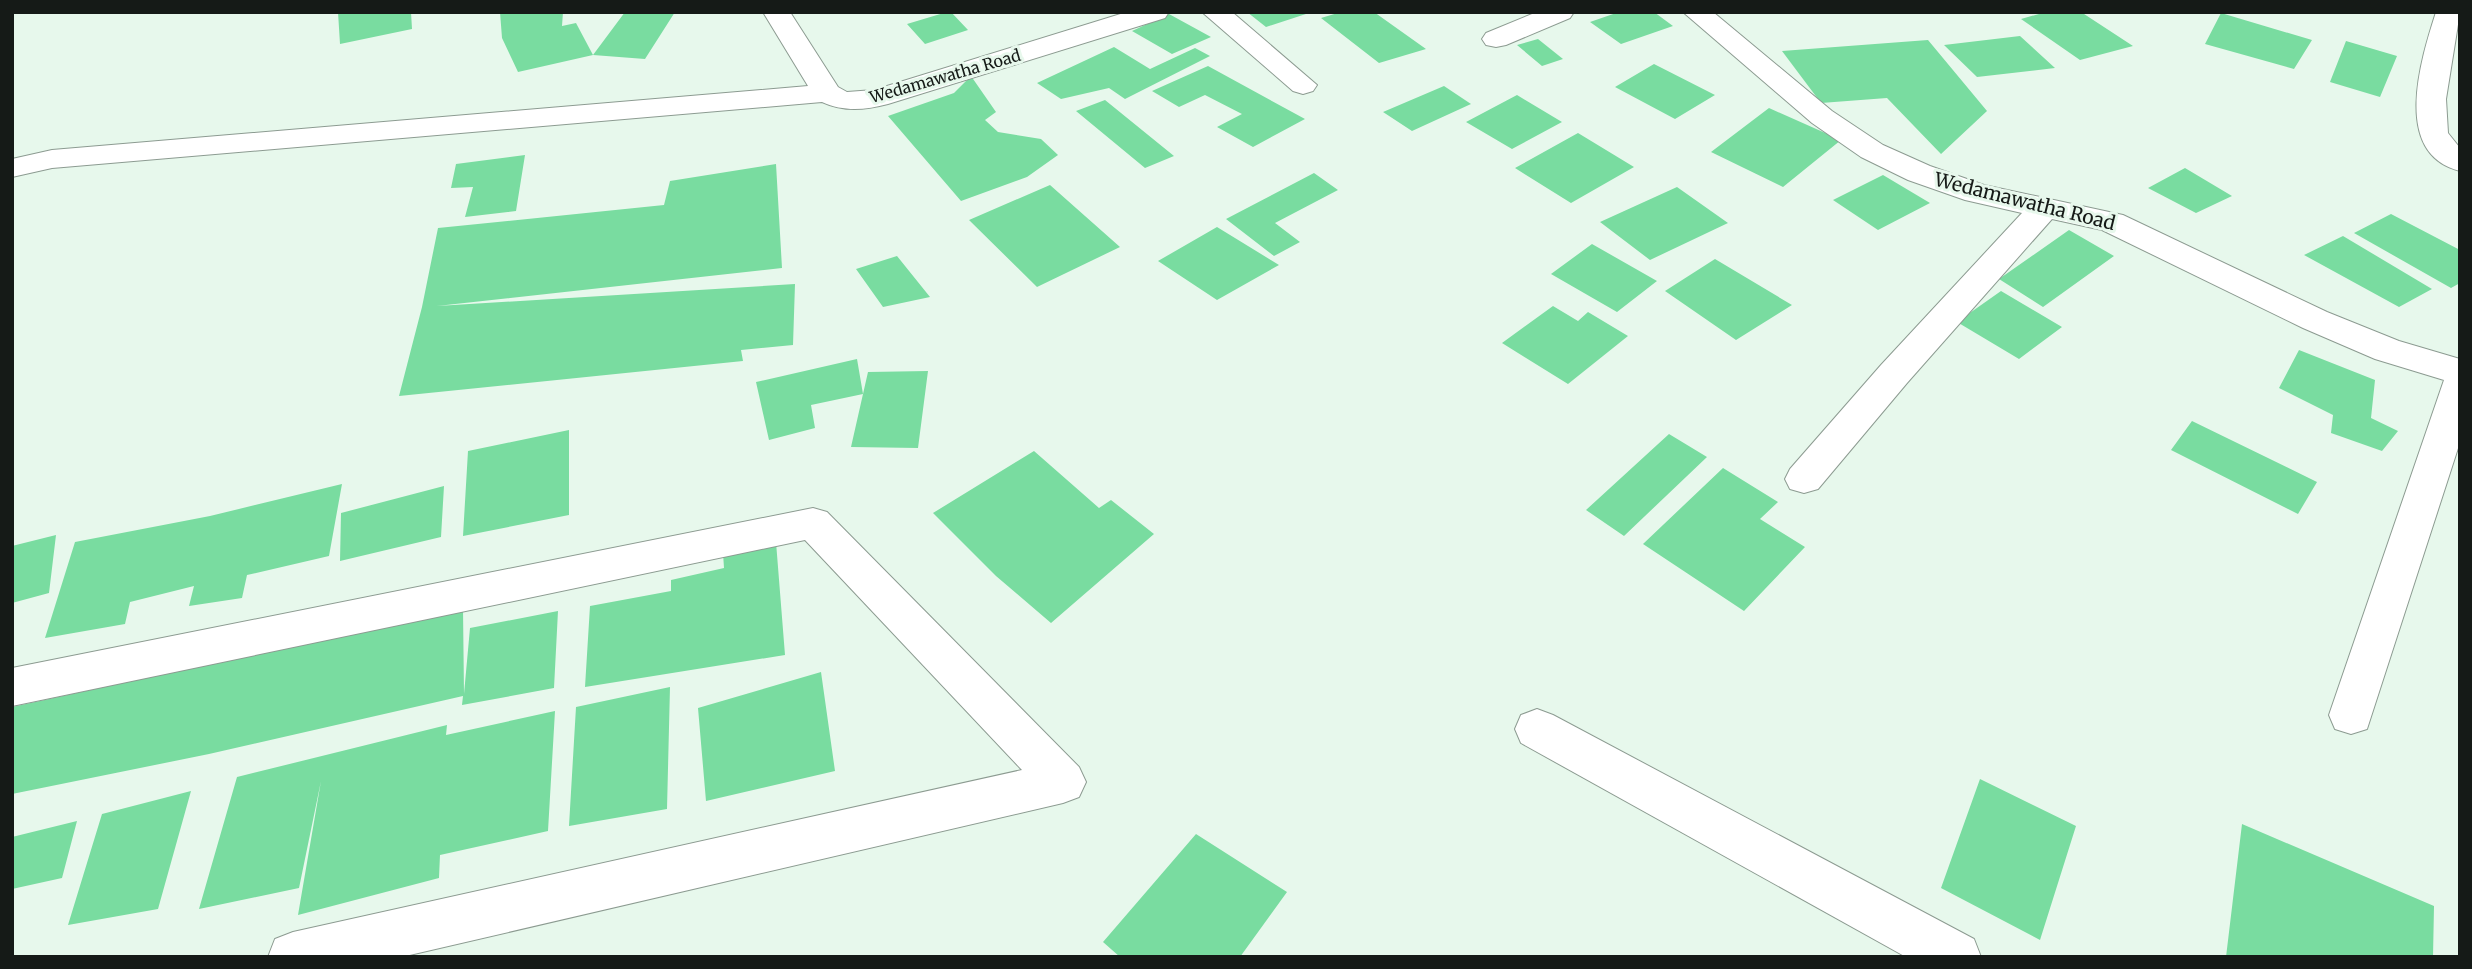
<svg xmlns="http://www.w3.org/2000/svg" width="2472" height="969" font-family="Merriweather,serif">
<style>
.building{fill:#79dca0}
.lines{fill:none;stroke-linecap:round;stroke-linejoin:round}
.minor-casing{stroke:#8c9b91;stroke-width:2}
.minor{fill:#fff;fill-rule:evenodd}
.labels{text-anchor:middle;stroke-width:6;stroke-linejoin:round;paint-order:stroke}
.far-street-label{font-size:16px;fill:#151a17;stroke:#e7f8ec}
.street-label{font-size:19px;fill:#151a17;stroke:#e7f8ec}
</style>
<rect width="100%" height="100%" fill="#e7f8ec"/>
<path class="building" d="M338,12H411L412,29L340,44Z
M500,12H563L562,26L576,23L593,55L518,72L502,38Z
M625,12H675L645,59L593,55Z
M947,12H951L968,30L925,44L907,24Z
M1247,12H1309V13L1266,27Z
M1341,12H1374L1426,49L1379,63L1321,18Z
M1619,12H1654L1673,26L1621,44L1590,22Z
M2046,12H2081L2133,46L2080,60L2021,19Z
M2221,13L2312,40L2294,69L2205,44Z
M1169,14L1211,37L1172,54L1132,31Z
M2020,36L2055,68L1977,77L1944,45Z
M1538,39L1563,59L1542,66L1517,45Z
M1928,40L1987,111L1941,154L1887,98L1821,103L1782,51Z
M2346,41L2397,56L2380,97L2330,82Z
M1114,47L1150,69L1195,48L1210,56L1125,99L1109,88L1061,99L1037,83Z
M1654,64L1715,95L1675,119L1615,87Z
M1208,66L1305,119L1253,147L1217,127L1242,114L1205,95L1179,107L1152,91Z
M971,76L996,112L985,120L998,132L1041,139L1058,155L1027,177L961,201L888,116L954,93Z
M1444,86L1471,104L1412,131L1383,112Z
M1517,95L1562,122L1512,149L1466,122Z
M1105,100L1174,156L1145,168L1076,111Z
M1769,108L1841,140L1783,187L1711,152Z
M1578,133L1634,167L1571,203L1515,168Z
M525,155L516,211L465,217L473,187L451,188L456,164Z
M776,164L782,268L437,306L795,284L793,345L741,350L743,361L399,396L422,307L438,228L664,205L670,181Z
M2185,168L2232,196L2196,213L2148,188Z
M1314,173L1338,190L1275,223L1300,242L1274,256L1226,219Z
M1883,175L1930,203L1878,230L1833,200Z
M1050,185L1120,247L1037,287L969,220Z
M1677,187L1728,223L1650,260L1600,222Z
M2391,214L2460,250V283L2451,288L2354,233Z
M1217,227L1279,265L1217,300L1158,261Z
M2069,230L2114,256L2043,307L1999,279Z
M2343,236L2432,289L2399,307L2304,255Z
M1592,244L1657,281L1617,312L1551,274Z
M897,256L930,297L883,307L856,269Z
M1715,259L1792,305L1736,340L1665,291Z
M2001,291L2062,327L2019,359L1957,322Z
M1553,306L1578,321L1588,312L1628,336L1568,384L1502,343Z
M2299,350L2375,380L2371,418L2398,431L2382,451L2331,433L2333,415L2279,388Z
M857,359L863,394L868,372L928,371L918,448L851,447L863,394L811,405L815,428L769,440L756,382Z
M2192,421L2317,482L2298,514L2171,450Z
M569,430V515L463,536L468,451Z
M1669,434L1707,457L1624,536L1586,510Z
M1034,451L1099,508L1111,500L1154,534L1051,623L996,576L933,513Z
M1723,468L1778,502L1760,519L1805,547L1744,611L1643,544Z
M342,484L329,556L247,575L242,598L189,606L194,586L130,602L125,624L45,638L75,542L210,516Z
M444,486L441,537L340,561L341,513Z
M56,535L49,593L12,603V546Z
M776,542L785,655L585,687L590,606L671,591V580L724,568L723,553Z
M463,609L464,694L470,628L558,611L554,688L462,705L463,696L209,754L12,794V707Z
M821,672L835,771L706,801L698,708Z
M670,687L667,809L569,826L576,707Z
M555,711L548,831L440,855L439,878L298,915L321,781L299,888L199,909L237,777L447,725L446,735Z
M1980,779L2076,826L2040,940L1941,888Z
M191,791L158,909L68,925L102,814Z
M77,821L62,878L12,889V837Z
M2242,824L2434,906L2433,957H2226Z
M1196,834L1287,892L1240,957H1120L1103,942Z"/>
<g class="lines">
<g class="minor-casing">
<path id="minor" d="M763,12H790L838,87L847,92L874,90L1127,12H1169L1165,18L888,104C865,110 844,112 822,102L52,168L12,177V159L52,150L808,86Z
M1202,12H1232L1317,85L1313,91L1303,94L1293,91Z
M1537,12H1574L1570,18L1506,45L1496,47L1486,45L1482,39L1486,33Z
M1683,12H1713L1832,111L1883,145L1930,166L1984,185L2123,215L2327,312L2399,341L2460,359V442L2367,729L2351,734L2335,729L2329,715L2444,380L2375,359L2303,328L2102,230L2052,219L1907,383L1818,489L1804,493L1790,489L1785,479L1790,469L1881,365L2022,213L1965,200L1908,180L1861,157L1812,123Z
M2436,12H2460L2446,99L2448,133L2460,148V171C2391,154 2421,59 2436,12Z
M813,508L827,512L1079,767L1086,782L1079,797L1063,803L401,957H268L275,939L293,932L1022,770L805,540L12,706V668Z
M1537,709L1553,715L1974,939L1981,957H1906L1521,743L1515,729L1521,715Z"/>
</g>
<use href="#minor" class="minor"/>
</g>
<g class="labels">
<g class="far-street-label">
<text transform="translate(945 76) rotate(-16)" y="6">Wedamawatha Road</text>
</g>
<g class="street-label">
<text transform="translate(2025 201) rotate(14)" y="7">Wedamawatha Road</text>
</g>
</g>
<rect width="2472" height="969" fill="none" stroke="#151a17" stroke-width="28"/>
</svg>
